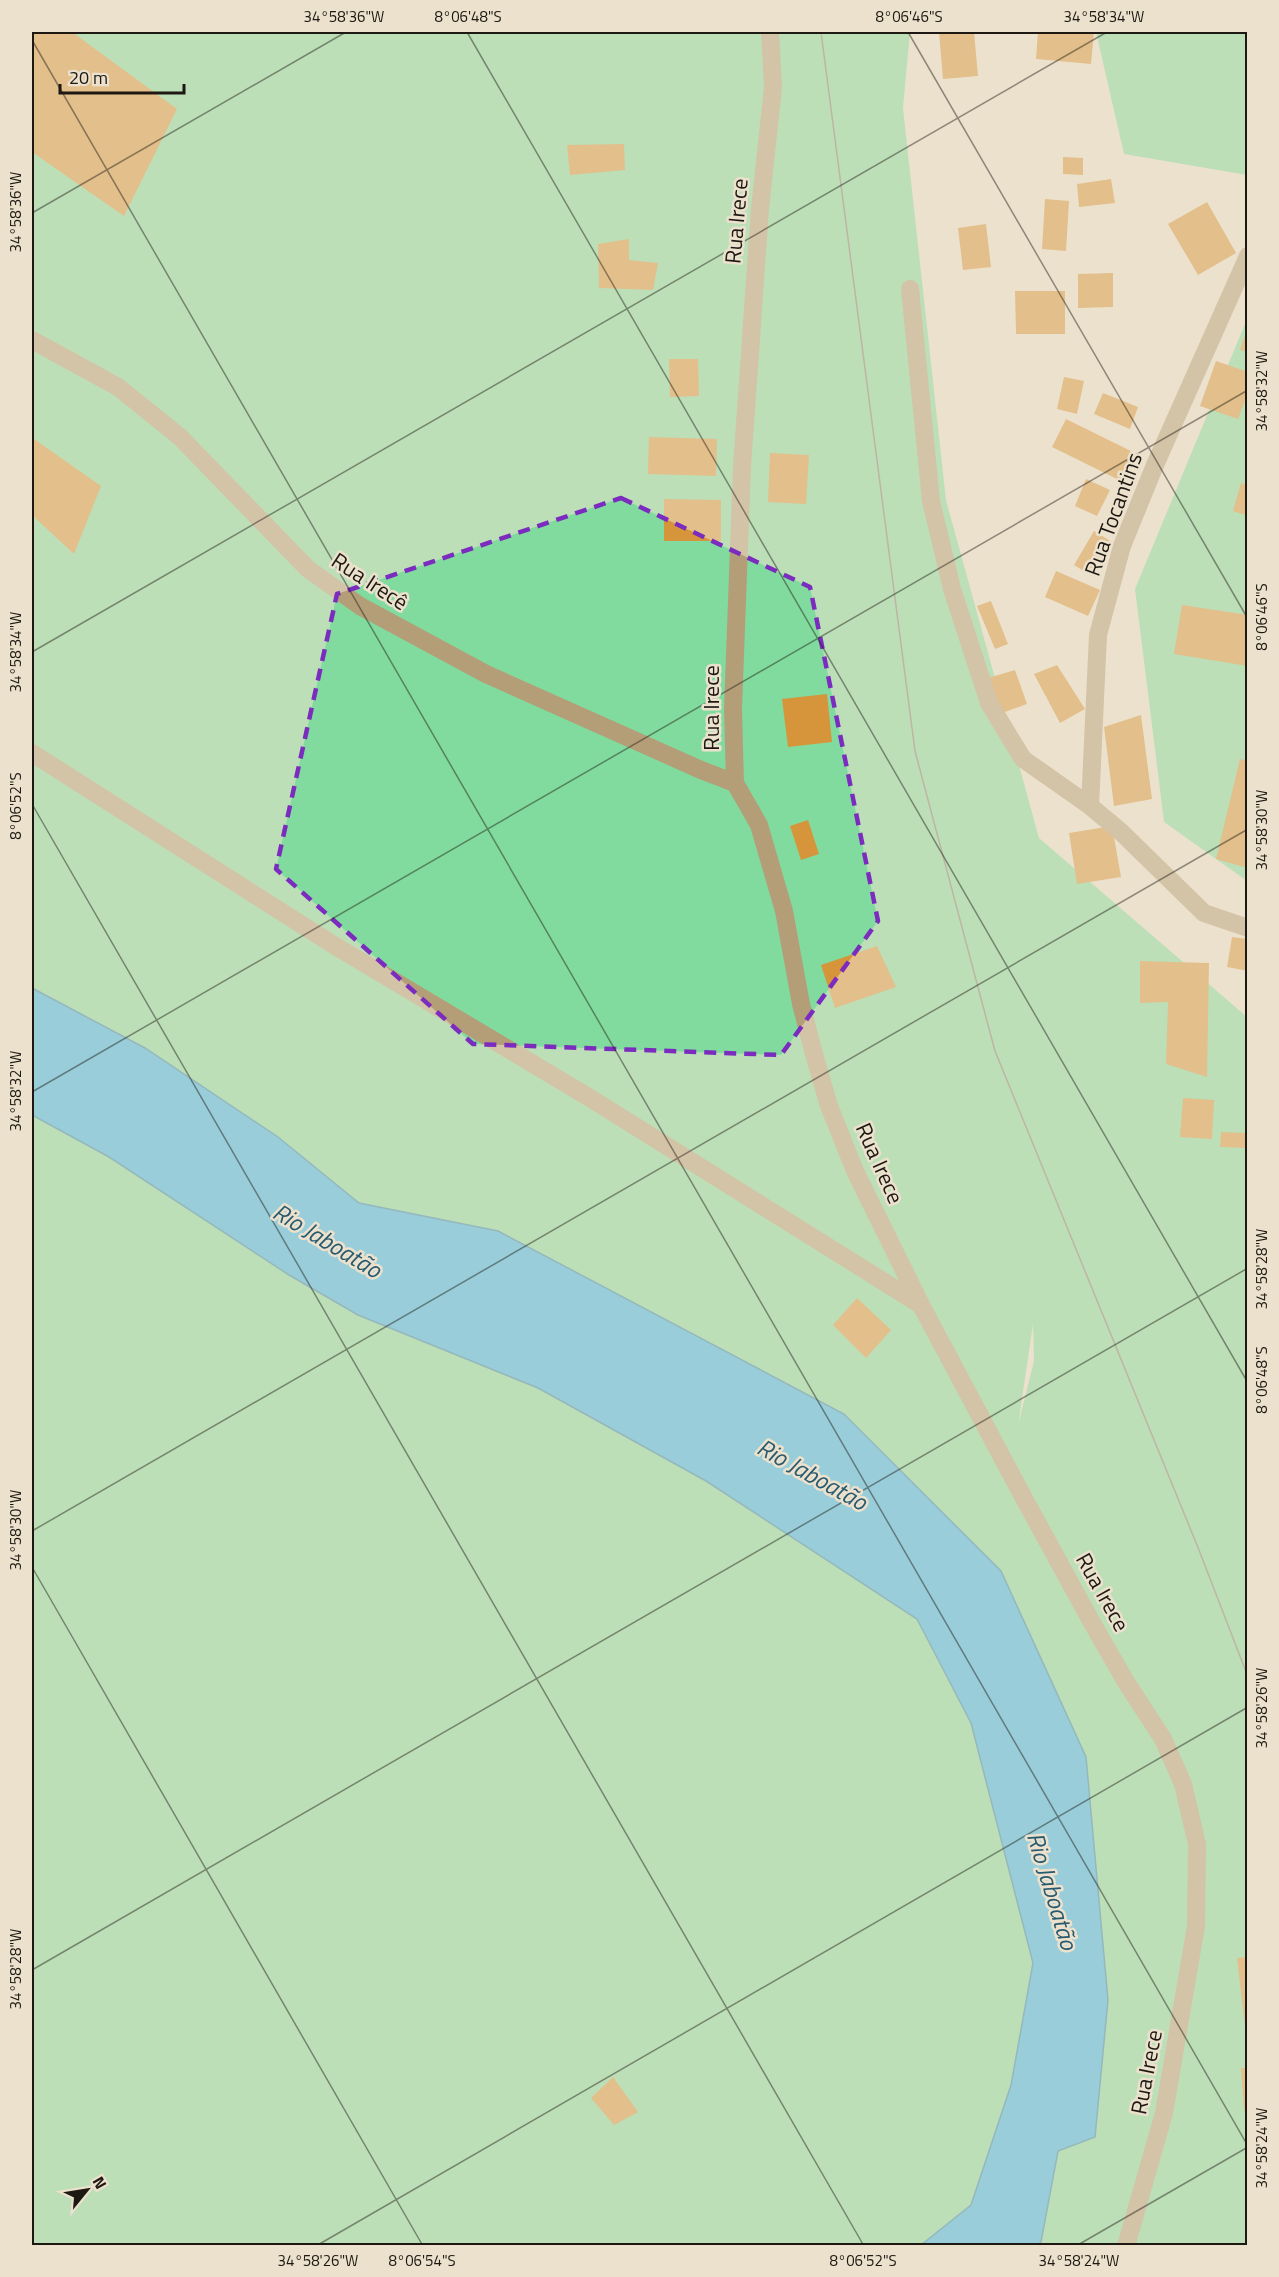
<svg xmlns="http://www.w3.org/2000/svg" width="1279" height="2277" font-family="'Titillium Web',sans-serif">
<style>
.green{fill:#81db9e;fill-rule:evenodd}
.water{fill:#32b4e6;stroke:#2c86a6;stroke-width:1.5}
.building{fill:#d6953a}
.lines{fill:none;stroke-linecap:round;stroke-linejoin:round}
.lane{stroke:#b49e78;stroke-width:18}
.street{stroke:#b49e78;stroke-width:18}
.tram{stroke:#867e71;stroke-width:1.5}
.marked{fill:none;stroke:#7b2cbf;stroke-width:4.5;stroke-dasharray:12 8;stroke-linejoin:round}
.ticks{fill:none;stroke:#1d1912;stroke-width:1.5;stroke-opacity:0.45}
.labels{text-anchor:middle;stroke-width:5;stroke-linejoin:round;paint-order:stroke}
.street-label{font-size:22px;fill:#1d1912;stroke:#ece1cd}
.water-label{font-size:24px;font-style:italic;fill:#295b70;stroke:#ece1cd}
.neatline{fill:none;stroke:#1d1912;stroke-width:2}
.ticks-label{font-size:15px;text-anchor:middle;fill:#1d1912}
</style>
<rect width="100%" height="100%" fill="#ece1cd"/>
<path class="green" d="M32,32H910L903,108L946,500L1039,838L1247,1017V2245L32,2246ZM359,1315L988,1558L956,1695L917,1619L706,1481L538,1388ZM1033,1324L1034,1361L1019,1421V1419Z
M1096,32H1247V175L1124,154Z
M1247,319V881L1164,822L1135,589Z"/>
<path class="water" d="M32,988L145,1048L278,1137L359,1203L498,1231L844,1414L1001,1571L1086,1757L1108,2000L1095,2137L1058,2151L1041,2242L1037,2245H921L971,2205L1011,2085L1033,1963L971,1723L917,1619L706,1481L538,1388L358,1315L289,1275L109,1157L32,1115Z"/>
<path class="building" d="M32,32H72L177,109L124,216L32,152Z
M939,32H974L978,76L943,79Z
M1038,32H1094L1091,64L1036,59Z
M624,144L625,170L570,175L567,145Z
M1063,157L1083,158V175L1063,174Z
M1111,179L1115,203L1079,207L1077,184Z
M1045,199L1069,201L1066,251L1042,249Z
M1207,202L1236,253L1198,275L1168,224Z
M986,224L991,267L963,270L958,228Z
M629,239V260L658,263L653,290L599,288L598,244Z
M1113,273V307L1078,308V274Z
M1015,291H1065V334H1016Z
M1247,329H1248V352L1240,350Z
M669,359H698L699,396L670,397Z
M1216,361L1248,372V392L1238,419L1200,406Z
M1064,377L1084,381L1077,414L1057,409Z
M1103,393L1138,407L1130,429L1094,414Z
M1066,419L1139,455L1125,483L1052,447Z
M649,437L717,439L716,476L648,474Z
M34,439L101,486L74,554L32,515V441Z
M770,453L809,455L806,504L768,502Z
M1086,479L1110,490L1097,516L1075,506Z
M1241,483L1248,485V516L1233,511Z
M664,499L721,500V541H664Z
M1094,531L1112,542L1092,576L1074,565Z
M1056,571L1100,590L1088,616L1045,597Z
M991,601L1008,644L995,649L977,606Z
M1182,605L1248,615V666L1174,654Z
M1057,665L1085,709L1060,723L1034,674Z
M1015,670L1027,704L999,714L988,678Z
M827,694L832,742L788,747L782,699Z
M1141,715L1152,799L1114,806L1104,727Z
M1240,759L1248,761V868L1216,859Z
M808,820L819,854L801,860L790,826Z
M1112,826L1121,877L1077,884L1069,833Z
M1232,937L1248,939V971L1227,967Z
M877,946L896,987L835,1008L821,965Z
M1140,961L1209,963L1207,1077L1166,1064L1168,1002L1140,1003Z
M1183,1098L1214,1100L1212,1139L1180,1137Z
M1246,1101L1248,1102V1148L1220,1147L1221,1132L1245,1133Z
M857,1298L891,1330L866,1358L833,1325Z
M1248,1957V2035H1246L1237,1958Z
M1241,2068H1248V2111H1244Z
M613,2077L638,2112L614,2125L591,2098Z"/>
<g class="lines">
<path class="lane" d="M32,753L332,944L590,1098L921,1305"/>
<path class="street" d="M770,32L773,87L760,209L742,467L733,709L735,783L759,825L784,911L801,1004L814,1054L829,1106L855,1171L921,1305L1020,1491L1091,1621L1126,1682L1163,1739L1183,1784L1197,1844L1196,1926L1164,2113L1126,2246
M910,289L931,501L952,589L989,703L1023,759L1090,806L1120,831L1204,913L1248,928
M32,340L118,387L180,437L308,569L360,606L486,674L701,770L735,783
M1090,806L1098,635L1122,546L1155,465L1248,256"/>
<path class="tram" d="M821,32L915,751L995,1051L1199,1550L1248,1677"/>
</g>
<path d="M0 0H1279V2277H0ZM621,498L810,587L878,921L781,1055L473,1044L276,869L337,594Z" fill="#ece1cd" fill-opacity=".55" fill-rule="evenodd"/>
<path class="marked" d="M621,498L810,587L878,921L781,1055L473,1044L276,869L337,594Z"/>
<path class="ticks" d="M467,32L1248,1383M908,32L1248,619M32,40L1248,2146M32,213L346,32M32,652L1107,32M32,804L864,2246M32,1092L1248,390M32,1531L1248,829M32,1567L423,2246M32,1970L1248,1268M316,2246L1248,1707M1076,2246L1248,2147"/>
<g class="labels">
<g class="street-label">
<text transform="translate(736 221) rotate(-85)" y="8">Rua Irece</text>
<text transform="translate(1113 514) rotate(-70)" y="8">Rua Tocantins</text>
<text transform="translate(370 581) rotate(33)" y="8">Rua Irecê</text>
<text transform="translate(711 708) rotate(-90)" y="8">Rua Irece</text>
<text transform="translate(880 1163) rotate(66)" y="8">Rua Irece</text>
<text transform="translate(1103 1592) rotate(61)" y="8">Rua Irece</text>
<text transform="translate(1146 2072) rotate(-79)" y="8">Rua Irece</text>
</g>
<g class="water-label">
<text transform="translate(327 1241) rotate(31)" y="8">Rio Jaboatão</text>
<text transform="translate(812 1475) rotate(29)" y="8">Rio Jaboatão</text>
<text transform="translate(1052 1891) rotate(73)" y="8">Rio Jaboatão</text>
</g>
</g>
<rect width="1279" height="2277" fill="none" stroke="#ece1cd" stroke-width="66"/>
<g transform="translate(87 2190) rotate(60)" stroke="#ece1cd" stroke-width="4.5" paint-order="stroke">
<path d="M0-4.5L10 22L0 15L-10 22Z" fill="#1d1912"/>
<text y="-9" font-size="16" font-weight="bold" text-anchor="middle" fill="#1d1912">N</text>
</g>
<path d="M60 84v9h124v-9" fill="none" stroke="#1d1912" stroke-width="3"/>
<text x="69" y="84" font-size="18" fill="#1d1912" stroke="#ece1cd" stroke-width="4.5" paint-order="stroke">20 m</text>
<rect x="33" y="33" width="1213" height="2211" class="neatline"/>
<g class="ticks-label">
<text x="344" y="22">34°58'36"W</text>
<text x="468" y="22">8°06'48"S</text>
<text x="909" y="22">8°06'46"S</text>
<text x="1104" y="22">34°58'34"W</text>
<text transform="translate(16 212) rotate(-90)" y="5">34°58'36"W</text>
<text transform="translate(1262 391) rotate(-90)" y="5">34°58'32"W</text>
<text transform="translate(1262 617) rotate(-90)" y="5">8°06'46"S</text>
<text transform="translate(16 652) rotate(-90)" y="5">34°58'34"W</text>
<text transform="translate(16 806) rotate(-90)" y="5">8°06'52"S</text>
<text transform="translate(1262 830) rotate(-90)" y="5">34°58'30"W</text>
<text transform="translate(16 1091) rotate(-90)" y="5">34°58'32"W</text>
<text transform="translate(1262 1269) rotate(-90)" y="5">34°58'28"W</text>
<text transform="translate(1262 1380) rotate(-90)" y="5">8°06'48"S</text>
<text transform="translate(16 1530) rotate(-90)" y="5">34°58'30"W</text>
<text transform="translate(1262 1708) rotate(-90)" y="5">34°58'26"W</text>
<text transform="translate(16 1969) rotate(-90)" y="5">34°58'28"W</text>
<text transform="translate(1262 2148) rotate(-90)" y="5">34°58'24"W</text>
<text x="318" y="2266">34°58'26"W</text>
<text x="422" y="2266">8°06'54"S</text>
<text x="863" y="2266">8°06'52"S</text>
<text x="1079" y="2266">34°58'24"W</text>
</g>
</svg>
